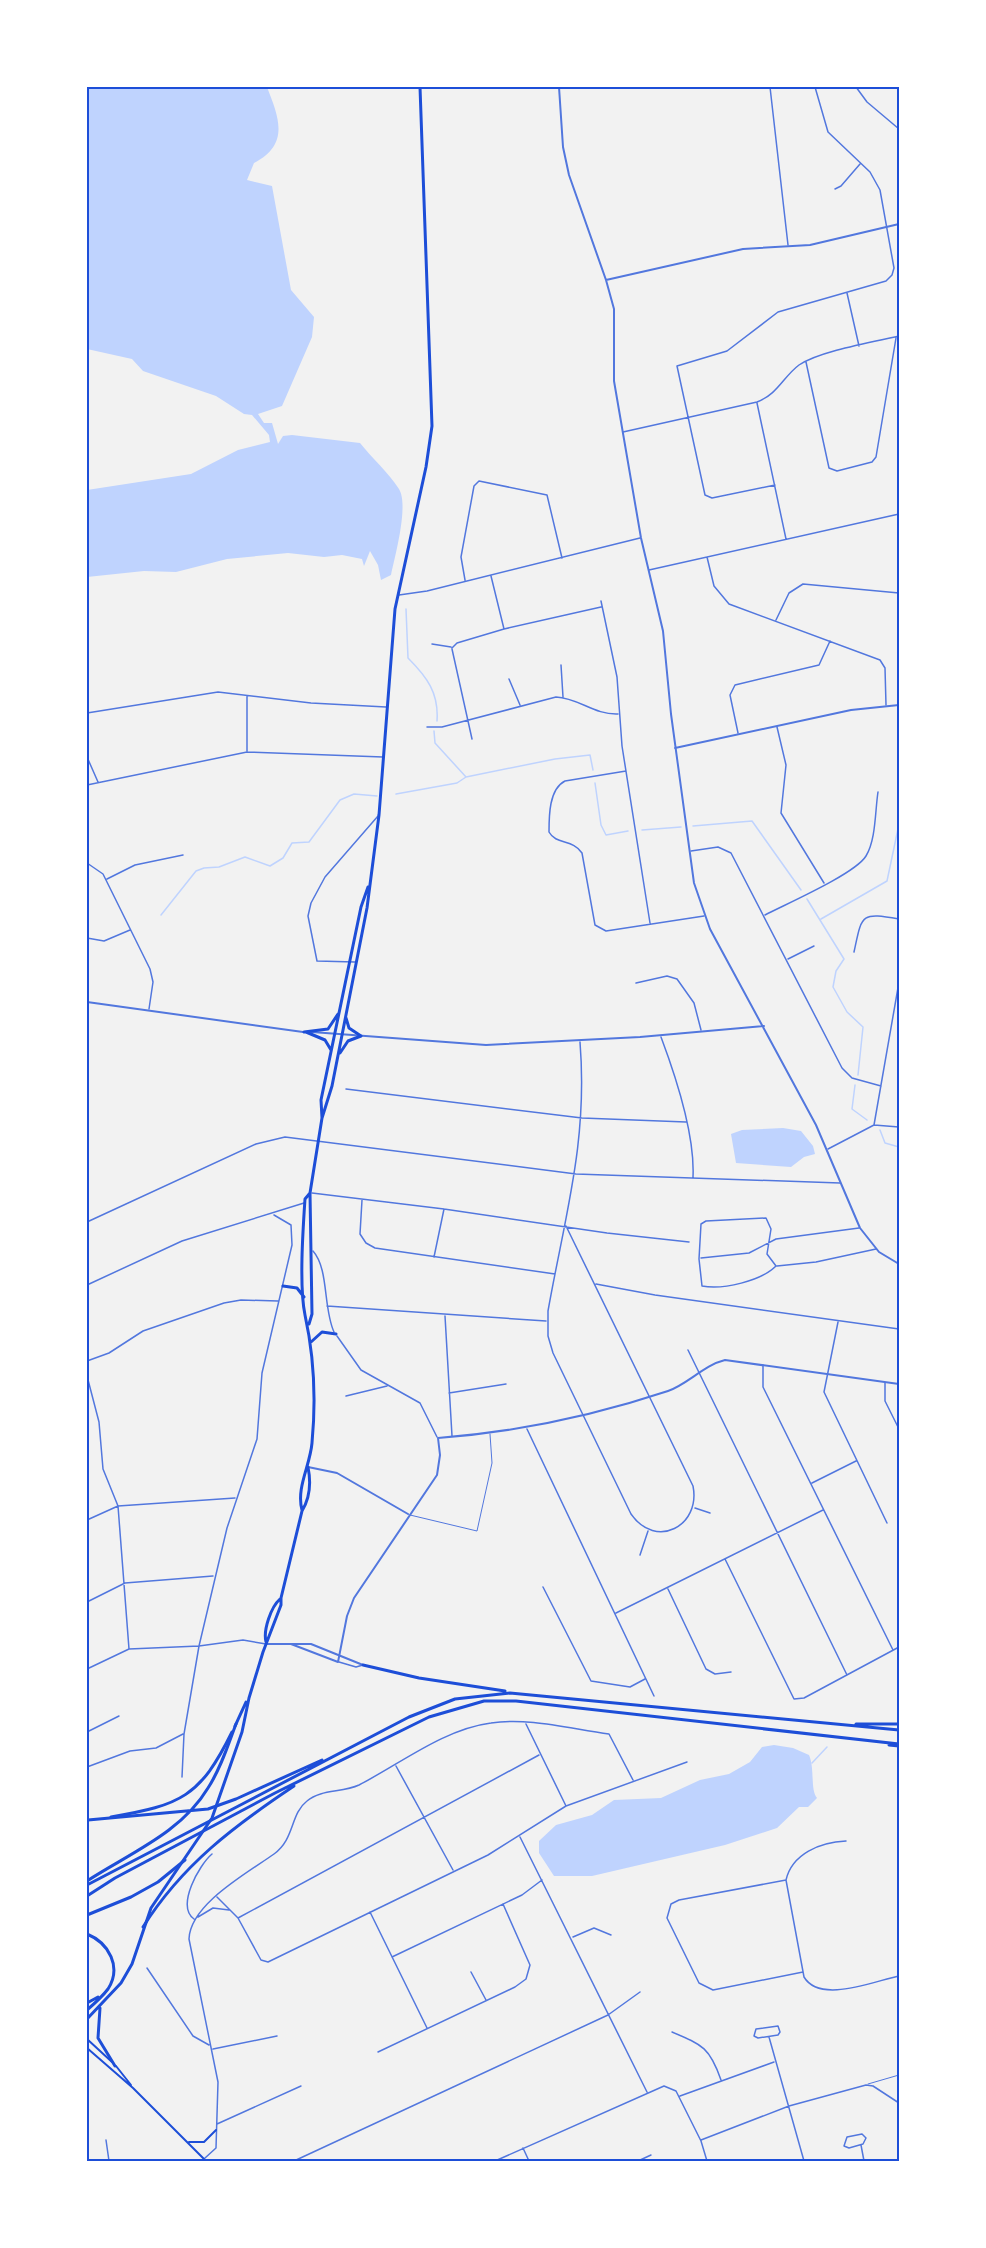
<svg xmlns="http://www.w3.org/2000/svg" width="986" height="2248" font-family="'DejaVu Sans',sans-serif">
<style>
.water{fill:#bfd3fe}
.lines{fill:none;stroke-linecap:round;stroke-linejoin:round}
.stream{stroke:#bfd3fe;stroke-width:1.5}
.service{stroke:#5277de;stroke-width:1}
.minor{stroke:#5277de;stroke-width:1.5}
.tertiary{stroke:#5277de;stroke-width:2}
.secondary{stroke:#1d4ed8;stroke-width:2}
.primary{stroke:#1d4ed8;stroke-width:3}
.motorway{stroke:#1d4ed8;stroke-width:3}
.neatline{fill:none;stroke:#1d4ed8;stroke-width:2}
</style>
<rect width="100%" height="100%" fill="#f2f2f2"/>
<path class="water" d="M87,87H267C279,118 290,144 254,163L247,180L272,186L291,290L314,317L312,337L282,406L258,414L264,423H272L278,444L283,436L292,435L360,443C372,458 388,472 399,489C409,505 395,556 391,575L381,580L378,565L370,551L364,566L362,559L342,555L324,557L288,553L227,559L176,572L144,571L87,577V490L191,474L238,450L270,442L269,435L252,415L244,414L216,396L143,371L132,359L87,349Z
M783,1128L801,1131L813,1146L815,1154L804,1157L791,1167L736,1163L731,1134L742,1130Z
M774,1745L793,1748L809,1755C815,1768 810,1790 817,1798L808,1807H799L777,1828L725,1845L592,1876H554L539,1853V1841L556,1825L592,1815L614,1800L661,1798L700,1780L729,1774L750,1762L762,1747Z"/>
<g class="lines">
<path class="stream" d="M406,609L408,658C427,677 439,693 437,721
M434,731L435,743L466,777L555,759L590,755L593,770
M595,783L601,825L606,835L628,831
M396,794L457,783L466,777
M693,826L752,821L801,890
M642,830L681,827
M807,899L844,959L836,971L833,987L847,1012L863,1027L858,1075
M161,915L196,871L204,868L219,867L245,857L270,866L283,858L292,843L309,842L340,800L354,794L377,796
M821,919L887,881L899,824
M855,1085L852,1109L867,1120
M880,1130L885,1143L899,1147
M812,1763L827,1747"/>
<path class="service" d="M410,1515L477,1531L492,1463L490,1434
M868,2084L899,2075"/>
<path class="minor" d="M770,87L788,245
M856,87L867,102L899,129
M835,189L841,186L860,164
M847,293L859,346
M806,362L829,468L837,471L872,462L876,457L896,338
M757,403L786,539
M623,432L757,402C778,394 783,377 799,365C820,351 873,342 899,336
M775,485L712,498L705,495L677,366L727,351L778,312L886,281L892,275L894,268L880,190L870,172L828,132L815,87
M707,557L714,586L729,604L880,660L885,668L886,705
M649,570L899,514
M491,576L504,629
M465,580L461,557L474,486L479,481L547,495L562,558
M399,595L427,591L640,538
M601,601L617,677L622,746L650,923
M776,620L789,593L803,584L899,593
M432,644L451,647
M452,648L457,643L504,629L601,607
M452,649L472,739
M561,665L563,697
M509,679L520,705
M247,696V751
M87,713L218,692L311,703L386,707
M427,727H442L556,697C579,698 594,715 618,714
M777,727L786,765L781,813L824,883
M738,733L730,695L735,685L819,665L830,641
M87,757L98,782
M626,771L565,781C549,789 549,816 549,832C556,845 573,839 582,853L595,925L606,931L704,916
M87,785L247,752L383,757
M691,851L718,847L731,853L842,1068L852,1078L881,1086
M87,863L103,874L150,969L153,982L149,1009
M107,879L135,865L183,855
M765,915C786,904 855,874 866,856C876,840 875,811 878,792
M87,938L104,941L130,930
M854,952C862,915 860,912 899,919
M788,959L814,946
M355,962L317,961L308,916L311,903L325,877L378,816
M636,983L667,976L677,979L694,1003L701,1030
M661,1037C676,1077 695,1135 693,1177
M346,1089L582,1118L686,1122
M874,1125L899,982
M828,1149L874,1125L899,1127
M312,1193L444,1209L607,1233L689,1242
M362,1200L360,1234L366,1243L375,1248L555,1274
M766,1218L771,1229L767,1254L776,1266C761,1281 723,1290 702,1286L699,1259L701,1224L706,1221Z
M87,1222L256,1144L285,1137L576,1174L840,1183
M566,1226L693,1486C701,1526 656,1550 631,1514L553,1353L548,1336V1311C565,1215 588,1142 580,1042
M313,1251C329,1269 323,1308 334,1332
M434,1257L444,1209
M701,1258L749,1253L776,1239L859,1228
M777,1266L816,1262L876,1249
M596,1284L655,1295L899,1329
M87,1285L182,1241L304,1203
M327,1306L546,1321
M445,1316L452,1436
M838,1322L824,1392L887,1523
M337,1336L361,1370L420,1403L437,1437
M688,1350L847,1675
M87,1361L109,1353L143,1331L224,1303L241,1300L278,1301
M763,1365V1387L893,1650
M87,1376L99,1422L103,1469L118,1506L129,1649
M885,1383V1401L899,1429
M449,1393L506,1384
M346,1396L387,1386
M527,1429L654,1696
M812,1483L856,1461
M695,1508L710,1513
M87,1520L118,1506L235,1498
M640,1555L648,1531
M725,1559L794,1699L804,1698L899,1647
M543,1587L591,1681L630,1687L645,1679
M668,1589L706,1669L715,1674L731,1672
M87,1602L125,1583L213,1576
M616,1613L823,1510
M339,1662L356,1667L363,1665
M87,1669L129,1649L199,1646L243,1640L266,1644
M526,1724L566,1806
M87,1732L119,1716
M396,1766L453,1870
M87,1767L130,1751L156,1748L183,1734
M182,1777L184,1734L199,1646L227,1528L257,1439L262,1373L292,1245L291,1225L274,1215
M520,1837L647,2092
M846,1841C820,1842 792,1854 786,1880L804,1977C820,2004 874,1981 899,1976
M786,1880L679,1900L671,1904L667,1918L699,1983L713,1990L803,1972
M217,1897L238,1918L261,1960L268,1962L488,1855L566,1806L687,1762
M370,1912L427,2028
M198,1917L213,1908L229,1910
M238,1918L539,1755
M194,1919C176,1906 199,1865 212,1854
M573,1937L594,1928L611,1935
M392,1957L522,1895L542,1880
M147,1968L193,2036L209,2045
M471,1972L486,2000
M778,2026L780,2032L778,2035L758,2038L754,2036L756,2029Z
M672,2032C703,2045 710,2048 721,2080
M769,2037L804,2161
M213,2049L277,2036
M378,2052L515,1987L526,1979L530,1965L503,1904
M680,2096L774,2062
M217,2124L301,2086
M862,2134L866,2138L863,2144L849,2148L844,2146L847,2137Z
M106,2140L109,2161
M701,2140L789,2106L866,2085L873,2086L899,2103
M861,2145L864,2161
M523,2148L529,2161
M205,2158L216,2148L218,2082L189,1939C190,1904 249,1872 274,1854C295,1839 290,1814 307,1801C321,1789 342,1793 359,1785C400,1764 444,1729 491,1723C528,1717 571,1729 609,1734L633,1780
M294,2161L608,2015L640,1992
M495,2161L664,2086L676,2091L701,2141L707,2161
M638,2161L651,2155"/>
<path class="tertiary" d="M559,87L563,147L569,175L606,280L614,309V381L641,538L663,631L671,714L694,883L710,929L816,1125L860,1228L879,1252L899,1264
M606,280L743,249L810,245L899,224
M675,748L851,710L899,705
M87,1002L303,1032
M312,1032L486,1045L640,1037L764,1026
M308,1467L337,1473L408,1514
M266,1644H311L363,1665
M291,1644L338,1662L347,1616L354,1598L437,1475L440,1455L438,1438C516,1432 593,1416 668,1391C688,1384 704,1365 725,1360L899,1384"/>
<path class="secondary" d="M87,2039L112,2062
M87,2048L133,2088L206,2161
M116,2066L131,2085
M189,2142H204L216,2130"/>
<path class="primary" d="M346,1018L349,1028L361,1036
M304,1032L328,1029L338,1014
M306,1032L325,1040L331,1050
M340,1053L348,1041L361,1036
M322,1118L332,1086L367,908L379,815L395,609L426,467L432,426L420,87
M283,1286L297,1288L304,1297
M309,1324L312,1314L310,1193L322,1118L321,1100L361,907L368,887
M311,1342L322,1332L336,1334
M302,1510C296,1488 310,1466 312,1443C316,1401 314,1356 305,1315C299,1286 303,1229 305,1199L310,1193
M266,1642C263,1630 271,1607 280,1599
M235,1726L246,1702
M111,1817C181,1805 200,1797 232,1732
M100,2008L98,2038L115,2066
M87,2019L121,1983L132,1964L151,1908L212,1818L242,1732L249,1698L263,1652L281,1605V1598L302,1511C310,1498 311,1482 308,1467"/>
<path class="motorway" d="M363,1665L419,1678L505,1691
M856,1724H899
M889,1745L899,1746
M88,1820L208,1809L236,1799L322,1760
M87,1881C130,1853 181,1833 208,1788C221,1768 228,1745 236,1724
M87,1885L409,1717L455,1699L510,1693L899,1730
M87,1896L115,1878L275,1793L429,1717L484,1701H516L899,1744
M87,1915L131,1897L158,1882L185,1860
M143,1927C182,1865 234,1826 294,1786
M87,1934C109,1943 122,1967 108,1989C102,1997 94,2004 87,2010
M87,2003L98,1997"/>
</g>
<rect width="986" height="2248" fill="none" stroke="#ffffff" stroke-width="177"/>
<rect x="88" y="88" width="810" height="2072" class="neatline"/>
</svg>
